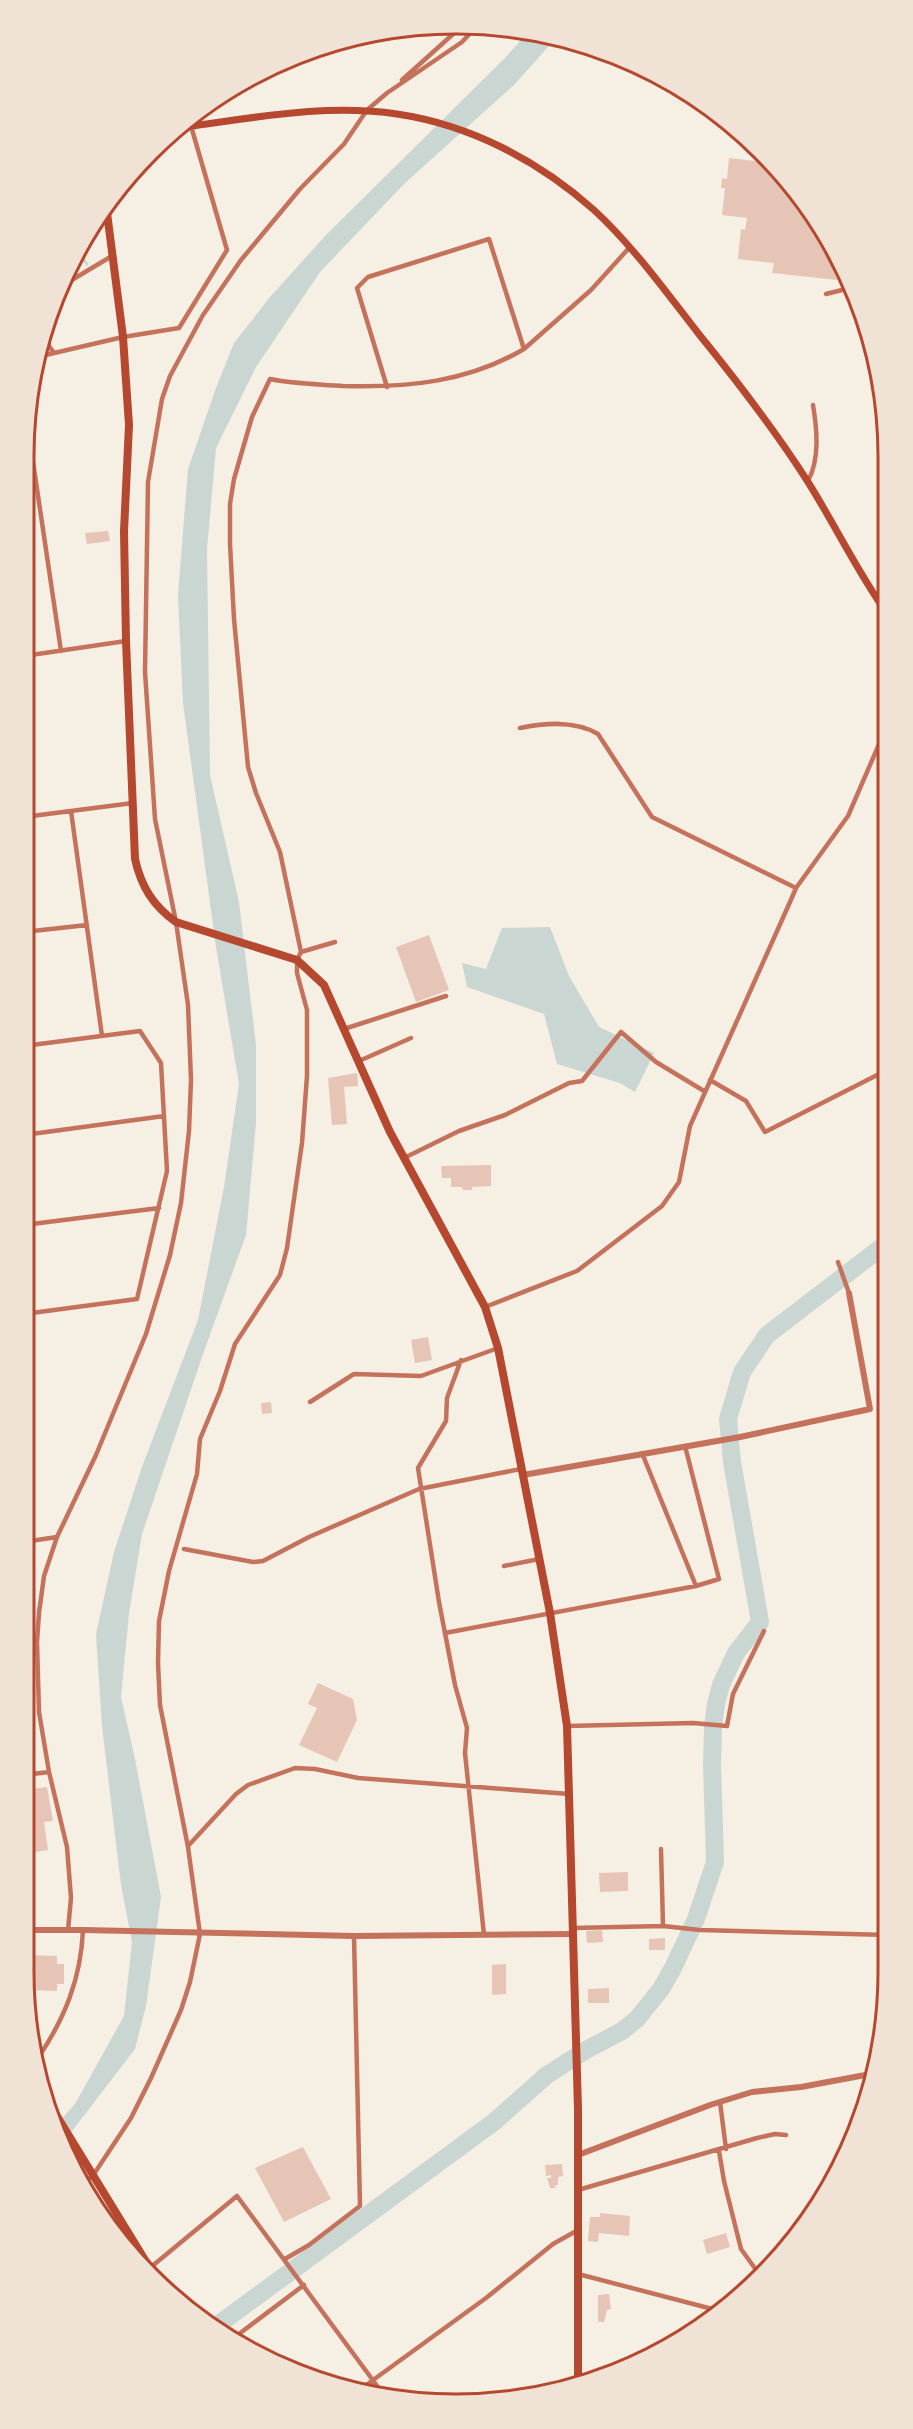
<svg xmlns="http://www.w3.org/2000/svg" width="913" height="2429" font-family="'IBM Plex Sans',sans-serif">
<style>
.water{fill:#c9d6d2}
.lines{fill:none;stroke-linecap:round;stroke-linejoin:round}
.stream{stroke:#c9d6d2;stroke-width:3}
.river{stroke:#c9d6d2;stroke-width:18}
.building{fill:#e6c5b7}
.minor{stroke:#c5725c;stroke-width:4.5}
.tertiary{stroke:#c5725c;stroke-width:6}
.secondary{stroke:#b5482f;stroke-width:7}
.primary{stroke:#b5482f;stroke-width:8}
.rim{fill:none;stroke:#b5482f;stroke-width:3}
</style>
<rect width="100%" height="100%" fill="#f6efe4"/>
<path class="water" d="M528,32L557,37L514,85L405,183L320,272L256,367L216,448L207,549L210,775L239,902L256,1045V1123L246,1235L203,1354L142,1534L129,1613L121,1697L135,1759L161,1897L146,2006L135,2049L62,2144L54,2127L75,2104L124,2016L132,1942L121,1885L102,1726L96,1634L114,1552L142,1467L198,1320L224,1187L239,1084L216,947L183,703L178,595L188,469L216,388L234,343L270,297L326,235L507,56Z
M550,927L569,976L599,1027L654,1053L635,1092L620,1083L557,1064L544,1014L467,987L462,963L486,969L502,928Z"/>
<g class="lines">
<path class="stream" d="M77,252L87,264"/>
<path class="river" d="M215,2327L494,2122L547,2075L586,2050L622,2031L637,2019L661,1989L673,1968L696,1919L715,1862L712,1765L713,1727L716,1704L721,1685L736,1653L760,1622L732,1462L728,1419L742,1372L767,1335L887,1243"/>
</g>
<path class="building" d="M729,158L772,163L778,169L777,184L791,186L845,266L848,279L847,281L772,273L774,263L738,259L741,229L745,230L747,218L722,215L725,188H721L722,178L727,179Z
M108,531L110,541L87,544L85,533Z
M429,935L449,990L416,1002L396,947Z
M357,1073L358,1086L344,1087L347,1124L332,1125L328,1078Z
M491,1165V1186L472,1187V1190H463L462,1187H451V1178H442L441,1166Z
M428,1337L432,1360L415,1363L411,1340Z
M271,1402L272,1413L262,1414L261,1403Z
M318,1683L353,1699L357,1720L337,1762L299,1745L317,1708L308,1704Z
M47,1787L53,1821L44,1822L48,1850L24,1854V1790Z
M628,1872V1891L600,1892L599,1873Z
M602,1930L603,1942L587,1943L586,1931Z
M665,1938V1950H649V1939Z
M24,1955L57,1956V1964H64V1984H57V1991L27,1990Z
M506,1964V1994L492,1995V1965Z
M609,1988V2003H588V1989Z
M303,2147L331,2199L284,2222L255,2168Z
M562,2164L563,2176L558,2177V2185H555L556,2188H550L547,2178H551V2175L546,2176L545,2165Z
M600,2213L630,2216L629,2236L599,2233L598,2242L588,2241L590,2217H600Z
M726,2233L730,2247L707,2254L703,2240Z
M609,2294L611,2309L607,2310L604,2322H598V2295Z"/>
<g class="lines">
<path class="minor" d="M402,80L462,26
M60,287L112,256
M826,294L842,290L850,284
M42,336L54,353
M524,349L591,290L629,248
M37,357L123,337L179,328L227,250L191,126
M28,428L61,651
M808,481C820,459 817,429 813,405
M878,601L886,595
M24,656L126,641
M520,728C545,723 575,720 598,734L652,817L796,888
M71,811L102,1036
M24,817L133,803
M24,932L87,925
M301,952L335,942
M344,1029L446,996
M24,1046L140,1031L161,1063L167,1171L137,1299L24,1314
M359,1061L411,1038
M710,1080L746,1101L765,1132L887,1070
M24,1135L164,1116
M404,1158L459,1131L505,1115L569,1083L582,1081L621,1032L656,1062L704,1091
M24,1225L159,1208
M838,1262L849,1293
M485,1307L577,1271L662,1206L679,1182L690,1126L790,902L796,888L848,816L886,728
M461,1360L447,1398L446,1421L418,1468L439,1602L455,1685L467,1728L465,1753L484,1935
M310,1402L354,1374L421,1376L498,1348
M642,1453L696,1586
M24,1542L57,1537
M184,1549L253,1562L263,1561L309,1537L419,1489L521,1469
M504,1566L539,1559
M445,1633L696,1586L719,1579L685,1446
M567,1726L693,1723L727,1726L733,1694L764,1631
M24,1775L49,1772
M188,1846L236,1794L248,1785L295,1768L315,1769L358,1778L569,1794
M661,1849L663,1926
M572,1928L663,1926L700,1930L889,1935
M68,1930L71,1898L67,1847L49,1772L39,1712L37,1642L39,1613L44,1576L57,1537L96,1455L146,1334L170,1255L181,1203L189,1131L191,1080L188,1005L176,922L155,819L145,672L148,482L162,399L170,376L203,315L241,260L300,189L344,144L367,110L387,93L462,42L478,25
M38,2058C65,2018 81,1978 83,1930
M720,2102L726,2149
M719,2151L724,2181L741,2249L759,2274
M81,2187L94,2174L131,2118L151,2078L181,2010L190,1982L200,1934L188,1847L160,1705L158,1663L159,1621L169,1571L197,1474L200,1439L220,1391L235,1344L280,1275L287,1248L302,1143L307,1076V1010L297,973V960L301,952L280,852L256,793L248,767L234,619L230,544V504L234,479L252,417L270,379C294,384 318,384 343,386C407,388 468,382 524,349L489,239L368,277L357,288L387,387
M578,2190L757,2138L775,2134L786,2135
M285,2259L309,2245L360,2206L354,1936
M151,2267L237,2196L386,2398
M578,2274L720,2311
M231,2340L304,2285
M358,2391L486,2298L553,2244L578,2230"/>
<path class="tertiary" d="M523,1475L740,1437L870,1409L849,1293
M24,1930H83L354,1936L572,1934
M578,2155L710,2105L752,2092L801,2087L876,2073"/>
<path class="secondary" d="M176,128C249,119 323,103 397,114C471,125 539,161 594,210C633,246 666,292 698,333C737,381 775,430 808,482C835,525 857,571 886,612"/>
<path class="primary" d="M106,205L123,337L129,425L124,531L126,641L135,859C141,886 153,906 176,922L297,960L324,985L390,1132L485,1307L498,1348L550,1613L567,1726L578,2109V2386
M44,2095L156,2278"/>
</g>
<path d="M0 0H913V2429H0ZM456 34H456A422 422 0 0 1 878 456V1972A422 422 0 0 1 456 2394H456A422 422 0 0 1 34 1972V456A422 422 0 0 1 456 34Z" fill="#f1e2d6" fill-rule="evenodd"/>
<path class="rim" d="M456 34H456A422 422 0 0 1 878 456V1972A422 422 0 0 1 456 2394H456A422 422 0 0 1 34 1972V456A422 422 0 0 1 456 34Z"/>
</svg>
